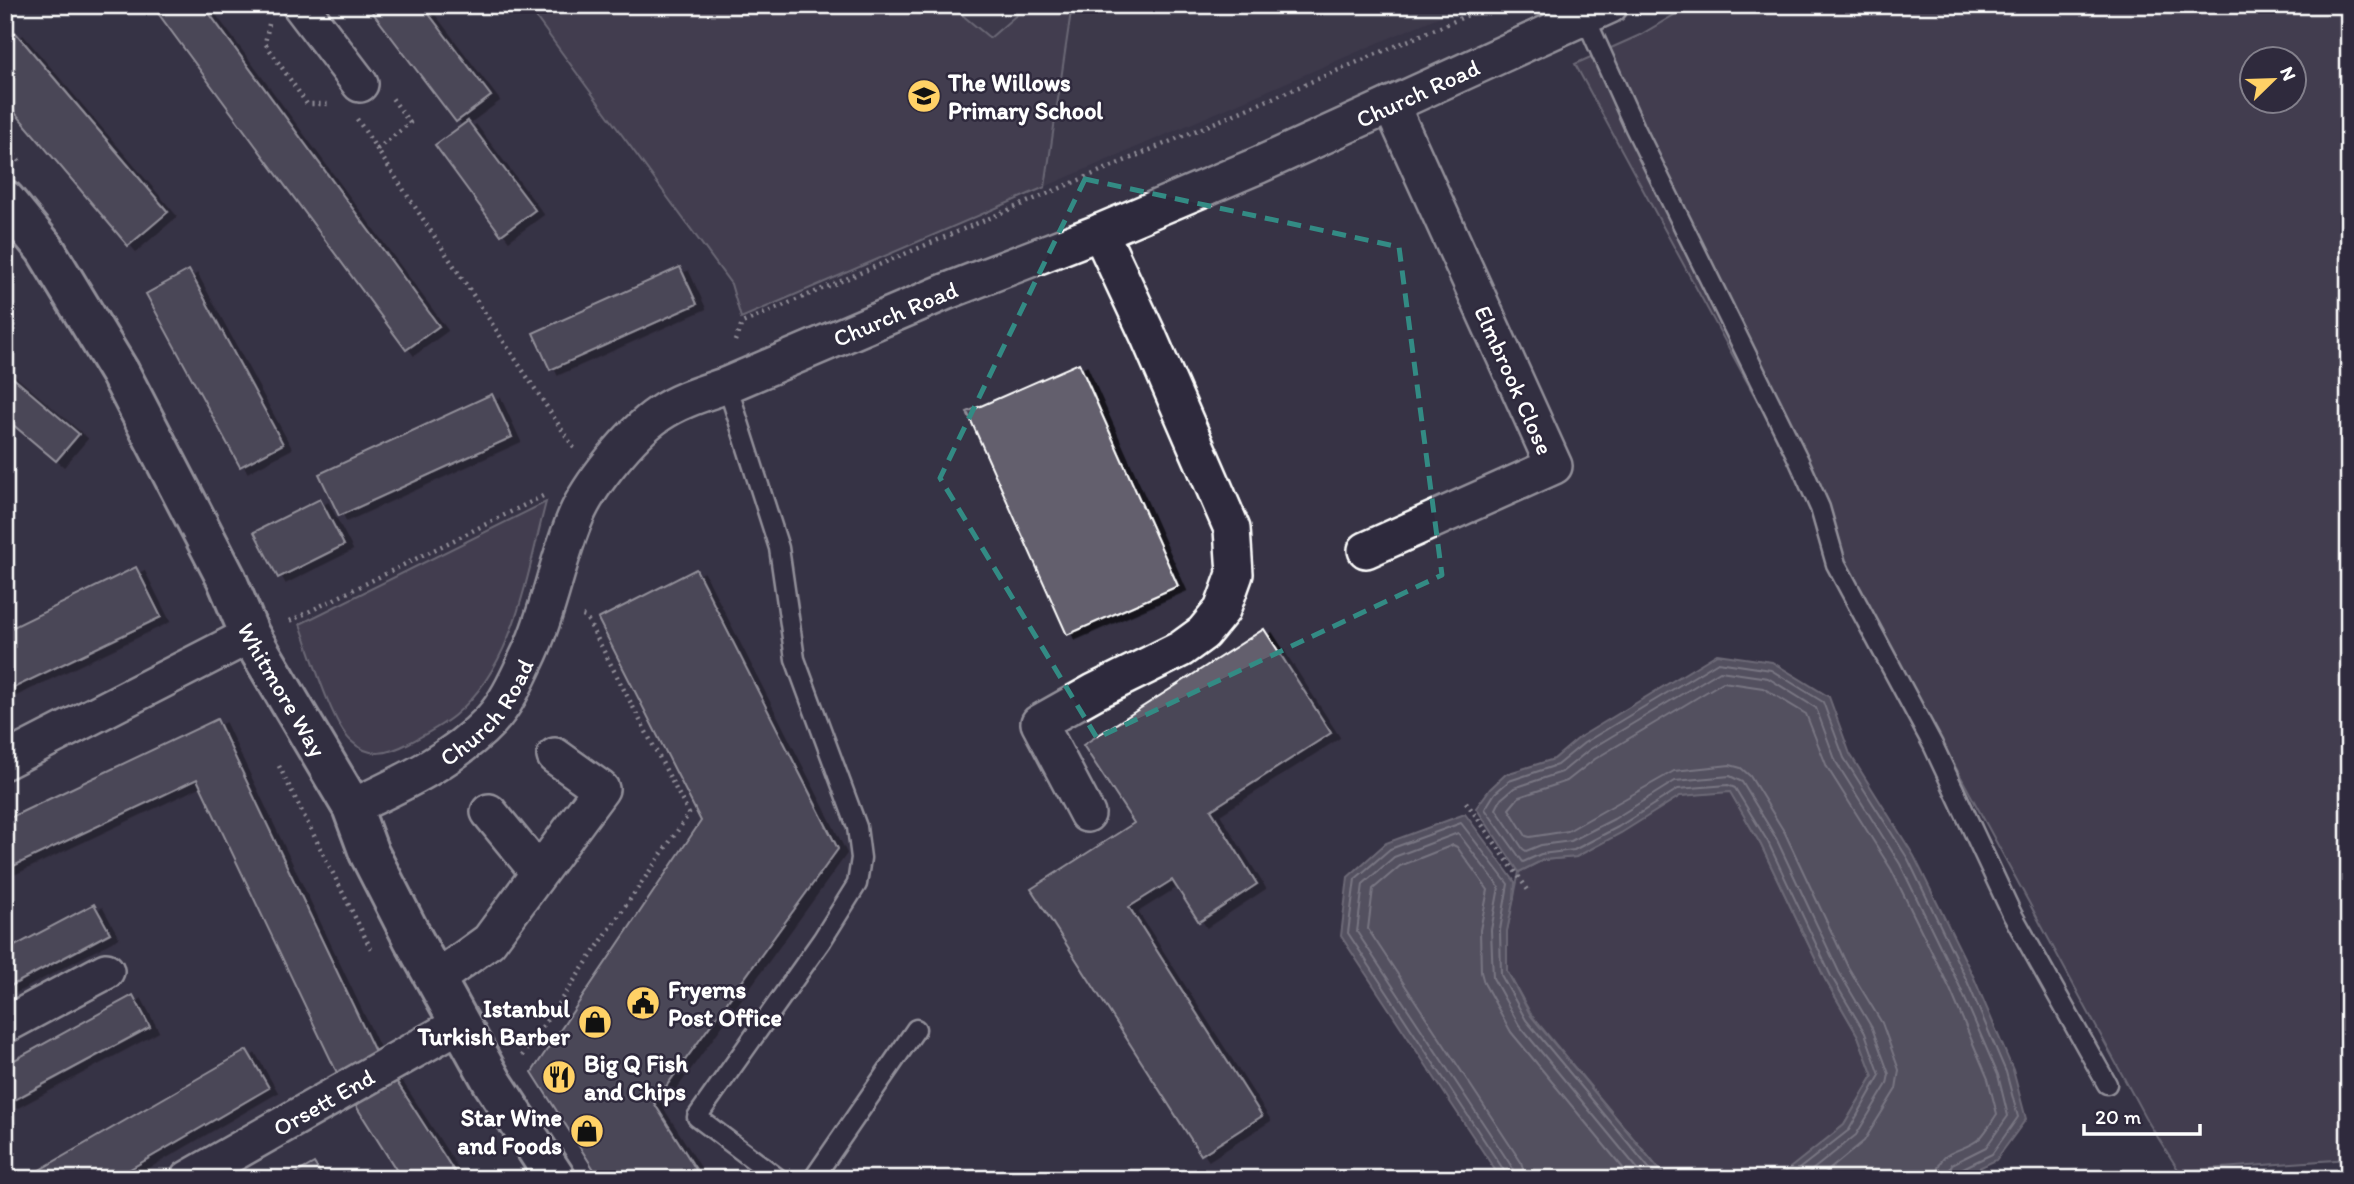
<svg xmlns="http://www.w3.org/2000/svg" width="2354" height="1184" font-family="Itim,sans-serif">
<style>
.built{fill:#444051}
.green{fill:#514c5c;stroke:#a8a6ae;stroke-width:2;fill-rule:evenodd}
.water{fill:#76737f;stroke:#adabb2;stroke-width:2}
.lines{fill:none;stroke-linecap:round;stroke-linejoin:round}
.shore{stroke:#c8c7cc;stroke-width:2}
.building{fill:#635f6d;stroke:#fff;stroke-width:2;filter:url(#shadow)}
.service-casing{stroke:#fff;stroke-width:23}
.minor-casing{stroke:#fff;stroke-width:40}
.tertiary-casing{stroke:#fff;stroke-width:44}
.path{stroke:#fff;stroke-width:4.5;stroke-dasharray:2 5;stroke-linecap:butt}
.service{stroke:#2f2a3d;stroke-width:18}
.minor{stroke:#2f2a3d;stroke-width:35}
.tertiary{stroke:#2f2a3d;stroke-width:38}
.marked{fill:none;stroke:#338b84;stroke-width:5;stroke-dasharray:14 9;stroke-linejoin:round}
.labels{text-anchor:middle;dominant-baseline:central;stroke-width:5;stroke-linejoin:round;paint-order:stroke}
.poi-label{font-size:24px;font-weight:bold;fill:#fff;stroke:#2f2a3d;text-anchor:start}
.street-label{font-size:24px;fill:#fff;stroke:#2f2a3d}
</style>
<defs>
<filter id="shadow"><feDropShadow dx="8" dy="4.5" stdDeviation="0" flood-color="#0009"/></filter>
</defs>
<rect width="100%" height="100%" fill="#373345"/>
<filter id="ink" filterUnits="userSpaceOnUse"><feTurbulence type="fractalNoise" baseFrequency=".0143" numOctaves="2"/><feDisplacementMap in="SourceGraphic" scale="14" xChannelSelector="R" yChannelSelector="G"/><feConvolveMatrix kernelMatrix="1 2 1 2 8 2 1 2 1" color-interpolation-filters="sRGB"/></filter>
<g filter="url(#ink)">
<polygon class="built" points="527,5 1466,5 741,318 731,284"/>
<g class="green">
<polygon points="527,5 950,5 990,38 1028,5 1072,5 1045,187 741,318 731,284"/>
<path d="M1691 5H2349V1159L2179 1171 2145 1117 1575 64 1640 35ZM2252 60H2294V102H2252Z"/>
<path d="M546 502C527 574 515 665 455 715 442 726 424 735 409 743 388 754 370 759 351 741 331 722 311 653 300 624Z"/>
<polygon points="1730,791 1761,845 1825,979 1858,1036 1873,1076 1844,1125 1791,1171 1774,1179 1667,1179 1532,1016 1507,971 1507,930 1519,872 1543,860 1576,857 1680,796"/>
</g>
<g class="water">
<polygon points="1717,654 1772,662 1829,697 1850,754 1914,856 1974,978 2013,1070 2026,1119 1996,1160 1956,1179 1770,1179 1785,1172 1844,1125 1873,1076 1858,1036 1825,979 1761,845 1730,792 1680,796 1621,833 1576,857 1543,860 1519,872 1476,808 1490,789 1506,774 1554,759 1580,737"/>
<polygon points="1465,814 1515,882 1514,898 1507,931 1507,971 1531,1016 1667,1179 1501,1179 1341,936 1348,877 1386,843"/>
</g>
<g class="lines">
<g class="shore">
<polyline points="1506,1179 1505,1172 1348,933 1355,879 1390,849 1461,823 1508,884 1500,930 1501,975 1526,1020 1658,1179"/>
<polyline points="1515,1179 1512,1167 1357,932 1363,884 1394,857 1458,833 1499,887 1491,930 1493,978 1519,1025 1646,1179"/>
<polyline points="1526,1179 1521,1162 1368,929 1373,889 1400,866 1453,845 1457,847 1488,890 1480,930 1481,972 1484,983 1511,1032 1632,1179"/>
<polyline points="1786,1179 1849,1130 1880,1075 1865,1033 1831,976 1768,842 1735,788 1728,785 1678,789 1618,827 1574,850 1541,854 1523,862 1485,809 1495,793 1509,781 1557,765 1584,743 1718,662 1771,670 1823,702 1844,758 1908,859 1967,981 2006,1072 2018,1117 1992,1154 1959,1170 1956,1179"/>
<polyline points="1801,1179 1856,1135 1887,1084 1889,1074 1872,1028 1839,972 1776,838 1742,782 1730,776 1675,781 1614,819 1571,841 1541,845 1526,851 1523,849 1496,809 1501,799 1514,788 1562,772 1589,750 1720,671 1768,678 1816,708 1836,762 1900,864 1959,985 1998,1075 2008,1116 1986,1147 1952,1164 1947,1179"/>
<path d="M1818 1179 1864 1141 1896 1089 1899 1070 1882 1023 1848 967 1785 833 1750 776 1741 768 1730 765 1674 771 1568 831 1530 837 1526 836 1509 809 1519 797 1567 781 1595 759 1723 682 1763 688 1806 714 1827 767 1891 869 1950 989 1988 1079 1997 1114C1992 1121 1987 1131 1980 1138 1963 1154 1938 1146 1936 1179"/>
</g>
</g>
<g class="building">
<polygon points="152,5 203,5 439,326 406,350"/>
<polygon points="367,5 422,5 491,96 456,122"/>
<polygon points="15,32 168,212 128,246 5,101 5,41"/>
<polygon points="468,121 535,210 501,235 435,145"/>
<polygon points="680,267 697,304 550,370 533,333"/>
<polygon points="189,270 283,444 240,467 146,294"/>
<polygon points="1079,363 1178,586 1067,635 967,412"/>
<polygon points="5,371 79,434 56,461 5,418"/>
<polygon points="492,394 512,437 339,516 319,474"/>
<polygon points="320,499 344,545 278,578 254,532"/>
<polygon points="136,567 161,617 5,692 5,631"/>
<polygon points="696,569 838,849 654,1103 702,1179 600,1179 532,1072 701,821 598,619"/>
<polygon points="1264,629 1331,733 1211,810 1257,884 1199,922 1172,880 1129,907 1262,1116 1201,1155 1031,889 1134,823 1083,745"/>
<polygon points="217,719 377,1056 338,1075 197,779 5,870 5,820"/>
<polygon points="94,904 110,933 5,989 5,951"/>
<polygon points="133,995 150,1027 5,1105 5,1065"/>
<polygon points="247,1050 269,1088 113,1179 24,1179"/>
<polygon points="391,1073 459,1179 402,1179 351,1098"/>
<polygon points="314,1163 324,1179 286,1179"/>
</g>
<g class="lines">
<g class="service-casing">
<g id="service">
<polyline points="1585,17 1635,128 1799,461 1820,508 1836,564 1933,745 2012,914 2107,1084"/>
<polyline points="727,385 779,548 795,659 857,827 861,858 857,884 822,940 697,1117 779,1179"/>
<polyline points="813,1179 916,1029"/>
</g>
</g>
<g class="minor-casing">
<g id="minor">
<polyline points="300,5 360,84"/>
<polyline points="1366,550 1554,466 1391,105"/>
<polyline points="5,761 250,635"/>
<path id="s1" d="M352 807C401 784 453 760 491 720 508 702 519 675 530 652 550 608 557 560 576 516 589 485 631 433 659 414 679 400 704 393 727 385L945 292 1100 232 1259 165 1610 5"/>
<polyline points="489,812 538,872"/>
<polyline points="1087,814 1039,723 1094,692 1181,649 1203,633 1222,610 1235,574 1232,529 1148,335 1100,232"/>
<polyline points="435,980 489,941 601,789 555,756"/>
<polyline points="5,1025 106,971"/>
<path id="s2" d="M188 1179 460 1024"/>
</g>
</g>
<g class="tertiary-casing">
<g id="tertiary">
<path id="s3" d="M5 200 45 249 120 373 226 578 250 635 352 807 369 853 413 939 493 1083 556 1179"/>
</g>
</g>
<g class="path">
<polyline points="1645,11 1657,5"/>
<polyline points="269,24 265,43 307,104 328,104"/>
<polyline points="357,119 574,448"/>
<polyline points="5,144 21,163"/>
<polyline points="377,149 410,123 392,98"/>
<polyline points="735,341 742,323 1492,5"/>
<polyline points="290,621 543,496"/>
<polyline points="279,766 371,949"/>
<polyline points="1466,802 1528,890"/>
<polyline points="522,1056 689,814 586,617 582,616"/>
</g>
<use href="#service" class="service"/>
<use href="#minor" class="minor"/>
<use href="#tertiary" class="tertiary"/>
</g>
</g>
<path d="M0 0H2354V1184H0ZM1085 179 1399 247 1442 575 1097 738 940 478Z" fill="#373345" fill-opacity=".55" fill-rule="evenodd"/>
<path class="marked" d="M1085 179 1399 247 1442 575 1097 738 940 478Z"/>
<defs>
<g id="school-disc" transform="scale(1.75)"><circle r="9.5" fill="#ffd166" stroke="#2f2a3d"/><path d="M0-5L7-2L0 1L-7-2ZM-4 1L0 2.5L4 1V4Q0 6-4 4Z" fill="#111"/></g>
<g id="civic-disc" transform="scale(1.75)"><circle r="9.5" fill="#ffd166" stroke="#2f2a3d"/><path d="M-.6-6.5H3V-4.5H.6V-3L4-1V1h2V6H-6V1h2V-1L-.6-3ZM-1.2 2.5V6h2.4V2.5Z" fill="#111"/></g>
<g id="shop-disc" transform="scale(1.75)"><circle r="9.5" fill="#ffd166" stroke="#2f2a3d"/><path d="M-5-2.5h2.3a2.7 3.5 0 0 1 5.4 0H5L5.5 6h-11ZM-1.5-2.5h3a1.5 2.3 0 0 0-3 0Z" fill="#111"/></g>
<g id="restaurant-disc" transform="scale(1.75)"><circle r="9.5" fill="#ffd166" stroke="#2f2a3d"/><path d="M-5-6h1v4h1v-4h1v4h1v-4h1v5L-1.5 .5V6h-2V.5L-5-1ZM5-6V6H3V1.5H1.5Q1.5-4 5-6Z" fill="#111"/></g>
</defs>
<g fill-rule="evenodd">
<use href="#school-disc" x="924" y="96"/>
<use href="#civic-disc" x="643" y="1003"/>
<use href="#shop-disc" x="595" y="1022"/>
<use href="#restaurant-disc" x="559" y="1077"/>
<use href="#shop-disc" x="587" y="1131"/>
</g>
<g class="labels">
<g class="poi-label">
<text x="948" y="82">The Willows<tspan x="948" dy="28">Primary School</tspan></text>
<text x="668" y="989">Fryerns<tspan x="668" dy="28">Post Office</tspan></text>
<text x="570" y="1008" text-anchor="end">Istanbul<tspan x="570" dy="28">Turkish Barber</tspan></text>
<text x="584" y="1063">Big Q Fish<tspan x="584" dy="28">and Chips</tspan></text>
<text x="562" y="1117" text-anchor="end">Star Wine<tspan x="562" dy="28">and Foods</tspan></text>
</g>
<g class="street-label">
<text stroke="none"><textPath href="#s1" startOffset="1344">Church Road</textPath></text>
<text stroke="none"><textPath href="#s1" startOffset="777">Church Road</textPath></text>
<text transform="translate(1514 380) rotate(66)">Elmbrook Close</text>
<text stroke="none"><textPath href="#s3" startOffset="564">Whitmore Way</textPath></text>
<text stroke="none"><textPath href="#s1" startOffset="168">Church Road</textPath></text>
<text stroke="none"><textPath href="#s2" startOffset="156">Orsett End</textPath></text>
</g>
</g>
<rect width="2354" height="1184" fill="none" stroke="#2f2a3d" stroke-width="28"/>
<rect x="14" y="14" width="2326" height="1156" fill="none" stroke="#fff" stroke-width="2.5" filter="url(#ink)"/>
<g transform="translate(2273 80) rotate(67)"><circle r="33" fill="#2f2a3d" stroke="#827f8b" stroke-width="2"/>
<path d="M0-5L12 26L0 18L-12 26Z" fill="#ffd166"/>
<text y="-10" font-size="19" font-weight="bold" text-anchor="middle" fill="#ffffff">N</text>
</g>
<path d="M2084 1124v10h116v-10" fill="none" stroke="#ffffff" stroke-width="3.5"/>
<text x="2095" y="1124" font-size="21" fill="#ffffff" stroke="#2f2a3d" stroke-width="5" paint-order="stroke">20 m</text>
</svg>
